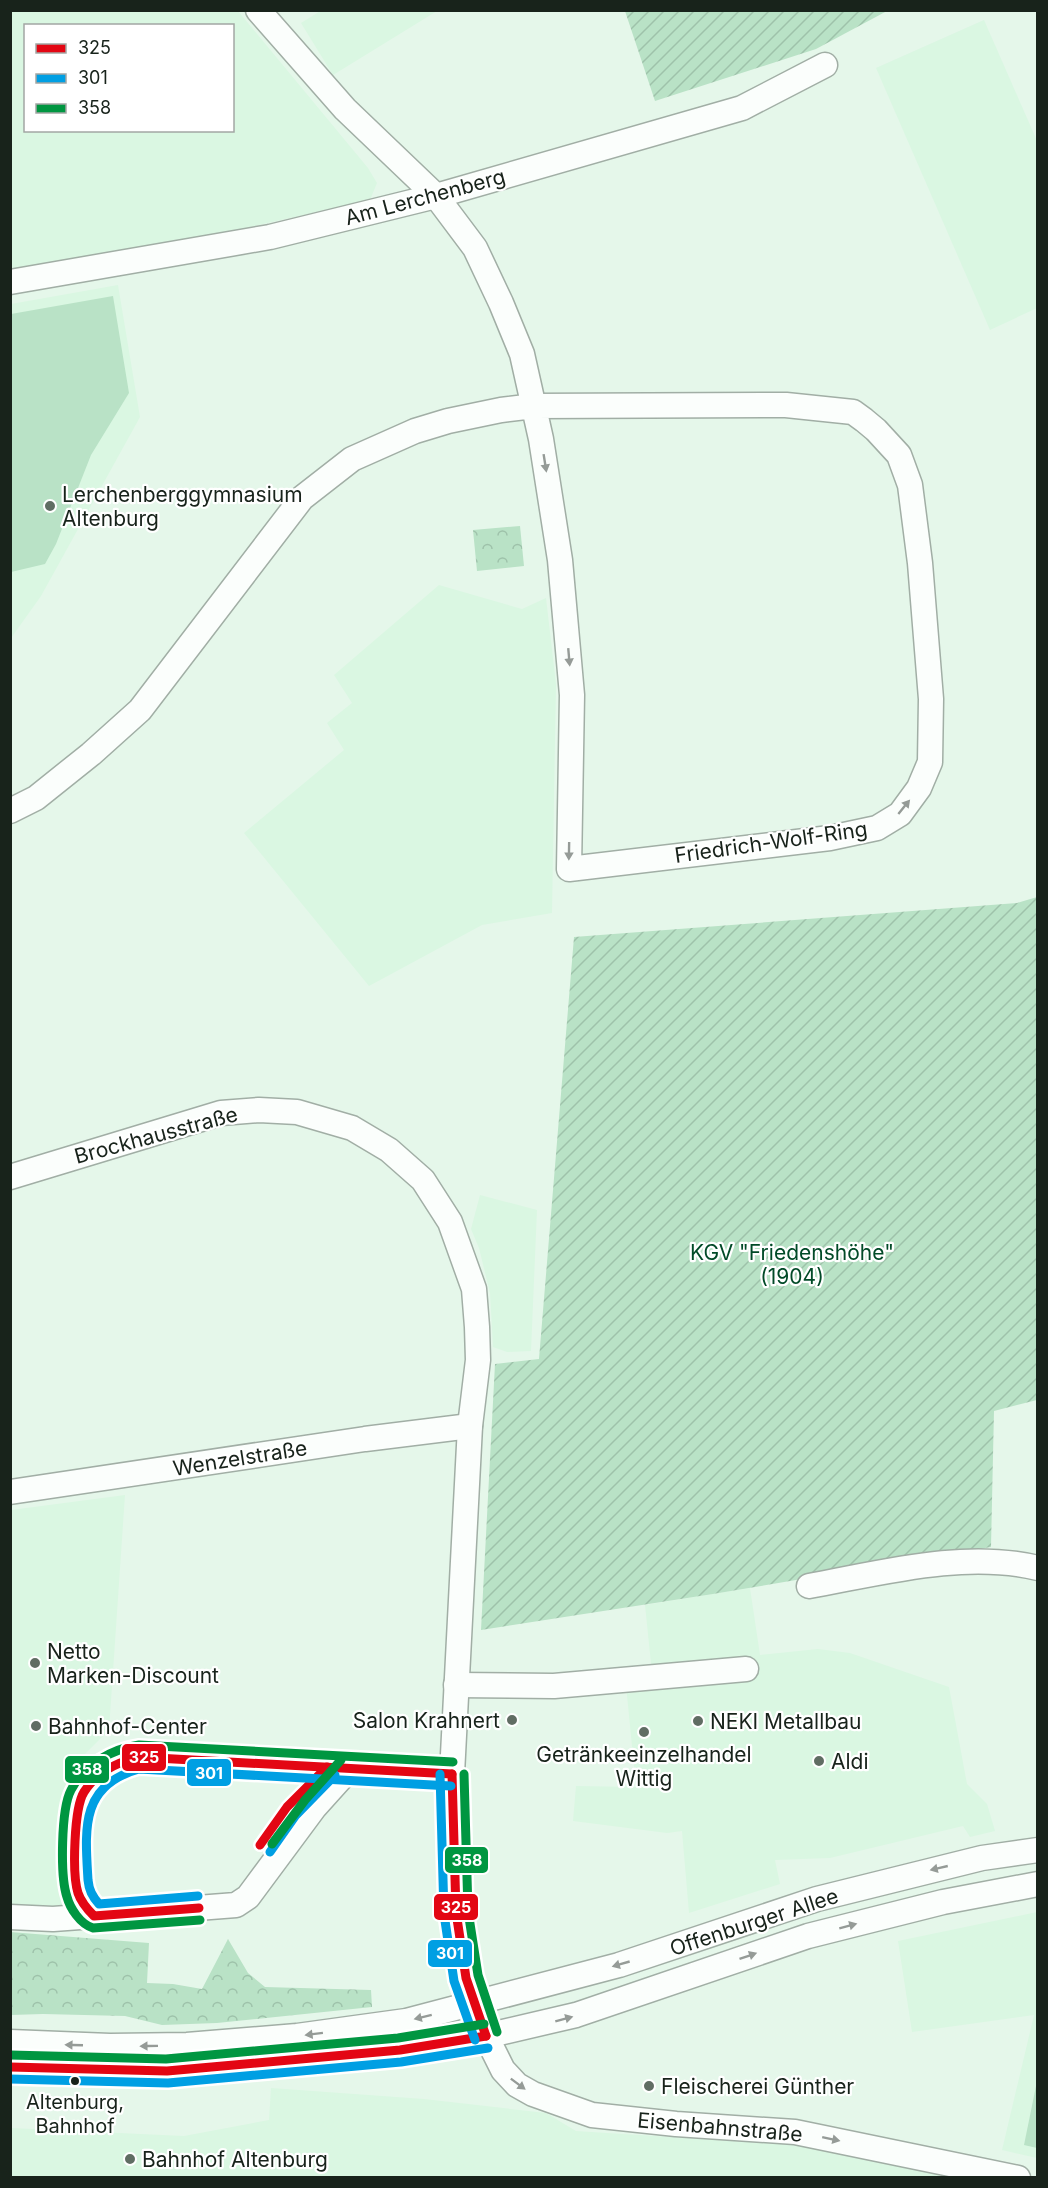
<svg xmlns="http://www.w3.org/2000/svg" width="1048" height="2188" font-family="Inter,sans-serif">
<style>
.built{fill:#daf7e2;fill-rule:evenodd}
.park{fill:url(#park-crowns)}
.garden{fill:url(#garden-furrows)}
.pitch{fill:#b9e2c6}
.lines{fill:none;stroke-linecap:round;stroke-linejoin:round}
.minor-casing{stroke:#a1aea5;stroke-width:27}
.minor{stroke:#fbfefc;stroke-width:24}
.bus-1-casing{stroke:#fff;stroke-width:14}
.bus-2-casing{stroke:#fff;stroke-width:14}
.bus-3-casing{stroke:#fff;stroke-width:14}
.bus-1{stroke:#e30613;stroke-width:9}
.bus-2{stroke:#009fe3;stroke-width:9}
.bus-3{stroke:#009641;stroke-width:9}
.oneway{fill:#959b97}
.poi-dot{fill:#606d63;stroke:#fff;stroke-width:2}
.bus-dot{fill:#18231b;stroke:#fff;stroke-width:2}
.labels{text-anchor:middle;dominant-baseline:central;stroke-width:4.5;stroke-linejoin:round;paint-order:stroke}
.bus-label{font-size:20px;fill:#18231b;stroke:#fff}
.street-label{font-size:21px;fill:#18231b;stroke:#fff}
.poi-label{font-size:21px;fill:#18231b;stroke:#fff;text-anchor:start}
.park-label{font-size:21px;fill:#014a27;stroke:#fff}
.line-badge{stroke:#fff;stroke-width:2}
.badge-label{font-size:16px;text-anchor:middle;font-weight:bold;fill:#fff}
</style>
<defs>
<pattern id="park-crowns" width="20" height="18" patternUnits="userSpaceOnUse" patternTransform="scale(1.5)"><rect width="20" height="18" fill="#b9e2c6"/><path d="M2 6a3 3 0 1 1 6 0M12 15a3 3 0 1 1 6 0" fill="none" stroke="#9ec2aa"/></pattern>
<pattern id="garden-furrows" width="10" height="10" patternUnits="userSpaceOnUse" patternTransform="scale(1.5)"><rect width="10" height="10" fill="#b9e2c6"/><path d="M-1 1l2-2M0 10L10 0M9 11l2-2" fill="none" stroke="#9ec2aa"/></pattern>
</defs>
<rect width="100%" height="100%" fill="#e5f7ea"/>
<g class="built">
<polygon points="322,10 437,10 437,11 333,75 301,23"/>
<path d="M11 11H238L368 168 377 183 370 200 201 238 11 272ZM26 26H232V130H26Z"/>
<polygon points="984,20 1038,143 1037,308 990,330 876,68"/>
<polygon points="118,285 140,417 41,596 11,638 11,304"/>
<polygon points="439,585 522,609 546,598 556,684 552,913 482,925 369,986 244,833 344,750 327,723 352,703 334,675"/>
<polygon points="480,1195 537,1210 531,1351 507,1352 493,1347 490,1293 479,1248 471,1229"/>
<polygon points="125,1495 109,1730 77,1762 73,1911 11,1908 11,1510"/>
<polygon points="750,1588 760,1655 818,1649 850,1653 949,1687 967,1784 987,1804 995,1831 970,1837 963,1826 830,1858 775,1860 780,1884 689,1913 682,1831 667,1833 573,1821 576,1786 636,1787 626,1685 653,1683 645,1605"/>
<polygon points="1037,1912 1037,2158 1002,2150 1034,2015 912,2032 898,1941"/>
<polygon points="271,2088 424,2099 546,2113 576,2131 811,2146 956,2177 11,2178 11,2128 184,2136 269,2120"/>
</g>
<g class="park">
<polygon points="520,526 524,566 477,571 473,530"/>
<polygon points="10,1932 149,1943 147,1983 173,1984 202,1989 228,1939 248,1973 265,1987 371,1990 372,2007 217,2023 162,2025 125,2016 43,2014 11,2015"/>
</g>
<g class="garden">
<polygon points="625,11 625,10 887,11 816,49 655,101"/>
<polygon points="1037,897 1037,1400 994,1411 991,1547 713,1594 481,1630 495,1364 539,1359 574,937 1017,903"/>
</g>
<g class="pitch">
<polygon points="113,296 129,393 91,455 56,544 45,564 11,572 11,314"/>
<polygon points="1037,2081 1037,2148 1024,2145"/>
</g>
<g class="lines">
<g class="minor-casing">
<g id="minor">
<polyline points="10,282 270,237 436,196 742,108 825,65"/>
<polyline points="10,811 36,798 91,754 140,710 302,498 352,459 415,431 448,421 501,410 534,406 786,405 853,412 864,420 876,430 899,455 910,485 920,563 931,699 930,762 919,788 900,814 877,828 830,838 569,869 572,695 560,560 541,439 522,354 501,303 475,248 436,196 345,109 258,10"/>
<polyline points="10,1177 221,1113 259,1110 297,1112 352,1128 389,1150 423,1180 450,1222 474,1289 477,1327 478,1360 470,1426 452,1774 456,1912 464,1968 474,2005 486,2036 503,2070 517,2085 533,2094 592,2115 676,2124 795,2132 1018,2178"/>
<polyline points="10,1492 365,1439 470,1426"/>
<path d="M809 1586C881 1573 965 1550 1038 1568"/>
<polyline points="456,1685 554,1686 746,1669"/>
<path d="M350 1768 314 1808 248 1897 236 1905 94 1916C86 1908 79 1900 77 1889 74 1873 75 1814 80 1800 82 1794 87 1788 90 1784 104 1767 118 1762 138 1757 243 1762 347 1768 452 1774"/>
<polyline points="10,1917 53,1919 94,1916"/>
<polyline points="10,2042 110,2046 187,2045 297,2036 406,2021 619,1965 817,1899 982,1858 1038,1850"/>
<polyline points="10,2067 123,2071 167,2071 400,2050 486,2036 576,2015 808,1936 943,1902 1038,1884"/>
</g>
</g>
<use href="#minor" class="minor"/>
<g class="bus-1-casing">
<g id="bus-1">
<polyline points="452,1774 456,1912 466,1978 486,2036"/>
<polyline points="260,1845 287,1807 327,1767"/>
<path d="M199 1908 94 1916C87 1909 81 1902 78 1893 72 1874 74 1808 84 1792 97 1772 116 1763 138 1757L452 1774"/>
<polyline points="10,2067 167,2071 400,2050 486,2036"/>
</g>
</g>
<g class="bus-2-casing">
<g id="bus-2">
<polyline points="440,1774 444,1914 454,1981 475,2040"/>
<polyline points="270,1852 296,1815 335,1775"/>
<path d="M198 1896 99 1904C92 1896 89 1890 88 1880 85 1829 80 1785 139 1769L451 1786"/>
<polyline points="10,2079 168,2083 401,2062 488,2048"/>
</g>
</g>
<g class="bus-3-casing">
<g id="bus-3">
<polyline points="464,1774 468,1911 478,1975 497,2032"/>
<polyline points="272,1844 305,1800 341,1760"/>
<path d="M200 1920 93 1928C80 1924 70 1908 67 1897 60 1876 61 1809 71 1790 84 1765 111 1749 139 1745L453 1762"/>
<polyline points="10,2055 166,2059 398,2038 484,2024"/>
</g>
</g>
<use href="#bus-1" class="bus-1"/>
<use href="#bus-2" class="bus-2"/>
<use href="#bus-3" class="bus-3"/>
</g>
<defs><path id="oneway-solid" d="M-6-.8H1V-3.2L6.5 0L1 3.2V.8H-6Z" transform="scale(1.5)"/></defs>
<g class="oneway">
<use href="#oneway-solid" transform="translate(545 463) rotate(81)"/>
<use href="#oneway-solid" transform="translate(569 657) rotate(85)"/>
<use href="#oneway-solid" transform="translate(904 807) rotate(-51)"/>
<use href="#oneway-solid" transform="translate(569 851) rotate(91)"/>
<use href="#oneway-solid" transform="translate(939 1868) rotate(167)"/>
<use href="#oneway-solid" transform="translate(848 1926) rotate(-15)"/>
<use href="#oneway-solid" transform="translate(748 1956) rotate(-19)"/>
<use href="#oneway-solid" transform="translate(621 1964) rotate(164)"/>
<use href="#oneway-solid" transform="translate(423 2017) rotate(166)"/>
<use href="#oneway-solid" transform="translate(564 2019) rotate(-15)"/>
<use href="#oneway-solid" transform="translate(314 2034) rotate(173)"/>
<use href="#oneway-solid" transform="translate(74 2045) rotate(-178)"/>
<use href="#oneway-solid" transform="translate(149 2046) rotate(179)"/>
<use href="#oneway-solid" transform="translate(518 2084) rotate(37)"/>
<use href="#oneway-solid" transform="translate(831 2139) rotate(12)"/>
</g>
<g class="poi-dot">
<circle cx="50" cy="506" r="6"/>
<circle cx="35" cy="1663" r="6"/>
<circle cx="512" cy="1720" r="6"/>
<circle cx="698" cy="1721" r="6"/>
<circle cx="36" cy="1726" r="6"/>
<circle cx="644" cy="1732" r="6"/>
<circle cx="819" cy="1761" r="6"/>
<circle cx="649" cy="2086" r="6"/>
<circle cx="130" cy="2159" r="6"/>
</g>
<circle class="bus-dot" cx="75" cy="2081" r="5"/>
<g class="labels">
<g class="bus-label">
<text x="75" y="2102">Altenburg,<tspan x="75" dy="24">Bahnhof</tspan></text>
</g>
<g class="street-label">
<text transform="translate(425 197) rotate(-15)">Am Lerchenberg</text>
<text transform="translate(771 842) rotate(-8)">Friedrich-Wolf-Ring</text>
<text transform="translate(156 1135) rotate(-15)">Brockhausstraße</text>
<text transform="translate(240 1458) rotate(-9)">Wenzelstraße</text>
<text transform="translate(754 1922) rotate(-18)">Offenburger Allee</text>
<text transform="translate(720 2127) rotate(5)">Eisenbahnstraße</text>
</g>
<g class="poi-label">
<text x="62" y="494">Lerchenberggymnasium<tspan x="62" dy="24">Altenburg</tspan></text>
<text x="47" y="1651">Netto<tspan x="47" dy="24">Marken-Discount</tspan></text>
<text x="500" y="1720" text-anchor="end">Salon Krahnert</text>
<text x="710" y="1721">NEKI Metallbau</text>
<text x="48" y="1726">Bahnhof-Center</text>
<text x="644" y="1754" text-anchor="middle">Getränkeeinzelhandel<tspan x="644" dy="24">Wittig</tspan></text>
<text x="831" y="1761">Aldi</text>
<text x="661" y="2086">Fleischerei Günther</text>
<text x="142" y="2159">Bahnhof Altenburg</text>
</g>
<g class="park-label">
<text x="792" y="1252">KGV "Friedenshöhe"<tspan x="792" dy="24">(1904)</tspan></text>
</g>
</g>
<g class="line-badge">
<rect x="121" y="1743" width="46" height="29" rx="6" fill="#e30613"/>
<rect x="64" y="1755" width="46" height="29" rx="6" fill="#009641"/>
<rect x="186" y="1758" width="46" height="29" rx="6" fill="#009fe3"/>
<rect x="444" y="1846" width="45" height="28" rx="6" fill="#009641"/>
<rect x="433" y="1893" width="46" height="28" rx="6" fill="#e30613"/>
<rect x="427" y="1939" width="46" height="29" rx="6" fill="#009fe3"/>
</g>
<g class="badge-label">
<text x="144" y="1763">325</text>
<text x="87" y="1775">358</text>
<text x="209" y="1779">301</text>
<text x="467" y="1866">358</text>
<text x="456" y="1913">325</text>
<text x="450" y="1959">301</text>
</g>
<rect width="1048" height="2188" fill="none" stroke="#18231b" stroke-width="24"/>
<rect x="24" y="24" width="210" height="108" fill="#ffffff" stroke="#a3a7a4" stroke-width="1.5"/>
<rect x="36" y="44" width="30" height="9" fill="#e30613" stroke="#a3a7a4" stroke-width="1.5"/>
<text x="78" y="54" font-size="18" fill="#18231b">325</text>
<rect x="36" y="74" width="30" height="9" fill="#009fe3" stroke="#a3a7a4" stroke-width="1.5"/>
<text x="78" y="84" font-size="18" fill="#18231b">301</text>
<rect x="36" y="104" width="30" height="9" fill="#009641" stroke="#a3a7a4" stroke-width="1.5"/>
<text x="78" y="114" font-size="18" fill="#18231b">358</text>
</svg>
